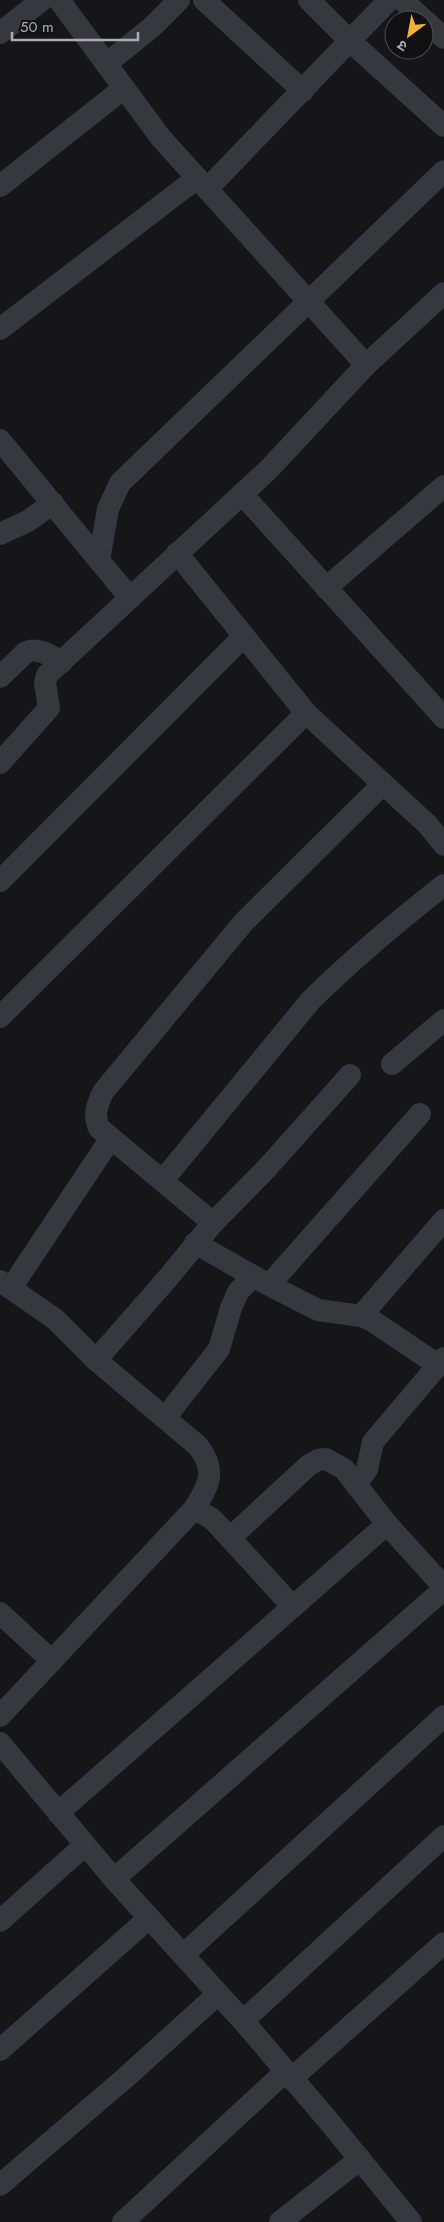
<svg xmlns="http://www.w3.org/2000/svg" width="444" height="2222" font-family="Jost,'Noto Sans Devanagari',sans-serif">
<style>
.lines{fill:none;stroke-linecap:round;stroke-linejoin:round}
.minor{stroke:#37383d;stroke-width:22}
</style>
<rect width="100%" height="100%" fill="#161618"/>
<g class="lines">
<g class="minor">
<polyline points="59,0 161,138 366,365"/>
<polyline points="204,0 303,91"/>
<polyline points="309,0 350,41 444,126"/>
<polyline points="402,0 444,38"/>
<polyline points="0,33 42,0"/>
<polyline points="106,64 152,27 179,0"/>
<polyline points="0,186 124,88"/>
<polyline points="207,189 389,0"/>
<polyline points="0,329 197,178"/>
<polyline points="0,440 130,598"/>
<polyline points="242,494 444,718"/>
<polyline points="0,534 28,521 53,503"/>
<polyline points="99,560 108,509 120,483 444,171"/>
<polyline points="326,588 444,486"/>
<path d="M0 677 26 652C40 647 50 656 62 662"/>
<polyline points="306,713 428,825 444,845"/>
<polyline points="0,763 49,708 45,683 47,675 269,469 366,365 444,293"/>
<polyline points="0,881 244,636"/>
<polyline points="0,1017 306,713 177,553"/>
<polyline points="392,1064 444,1020"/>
<path d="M163 1180 311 1000C353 959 398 921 444 885"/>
<path d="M213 1223 99 1128C93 1113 97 1106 103 1092L243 923 383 784"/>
<polyline points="195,1243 269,1285 318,1310 361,1316 371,1320 438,1365"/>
<path d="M0 1281 55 1319 96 1360 198 1446C217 1471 209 1485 194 1509L0 1716"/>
<polyline points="269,1285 420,1114"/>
<polyline points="11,1288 111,1138"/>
<polyline points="361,1316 444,1220"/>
<polyline points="96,1360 167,1279 213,1223 267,1168 350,1075"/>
<polyline points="165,1418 219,1349 231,1308 238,1292 253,1276"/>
<polyline points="356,1485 367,1469 373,1442 444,1358"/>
<polyline points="194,1509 211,1518 219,1526 293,1607"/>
<polyline points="230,1538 309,1465 318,1460 326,1459 344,1469 387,1524 444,1587"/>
<polyline points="0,1613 52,1661"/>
<polyline points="0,1743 114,1879 243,2021 327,2119 411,2222"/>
<polyline points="58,1813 387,1524"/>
<polyline points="114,1879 444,1589"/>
<polyline points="0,1921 85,1845"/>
<polyline points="183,1955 444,1716"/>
<polyline points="243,2021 444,1836"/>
<polyline points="0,2050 149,1918"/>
<polyline points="291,2079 444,1943"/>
<polyline points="0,2185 124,2079 218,1994"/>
<polyline points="123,2222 285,2072"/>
<polyline points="280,2222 360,2159"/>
</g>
</g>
<g transform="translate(409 35) rotate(212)"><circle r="24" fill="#111113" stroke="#4d4f55"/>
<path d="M0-4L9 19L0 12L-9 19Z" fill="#f2b134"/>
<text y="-8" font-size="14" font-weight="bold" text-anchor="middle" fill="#a8adb8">उ</text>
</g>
<path d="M12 32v8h126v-8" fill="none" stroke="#a8adb8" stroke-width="2.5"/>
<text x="20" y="32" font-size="15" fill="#a8adb8" stroke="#111113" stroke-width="4" paint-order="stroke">50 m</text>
</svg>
